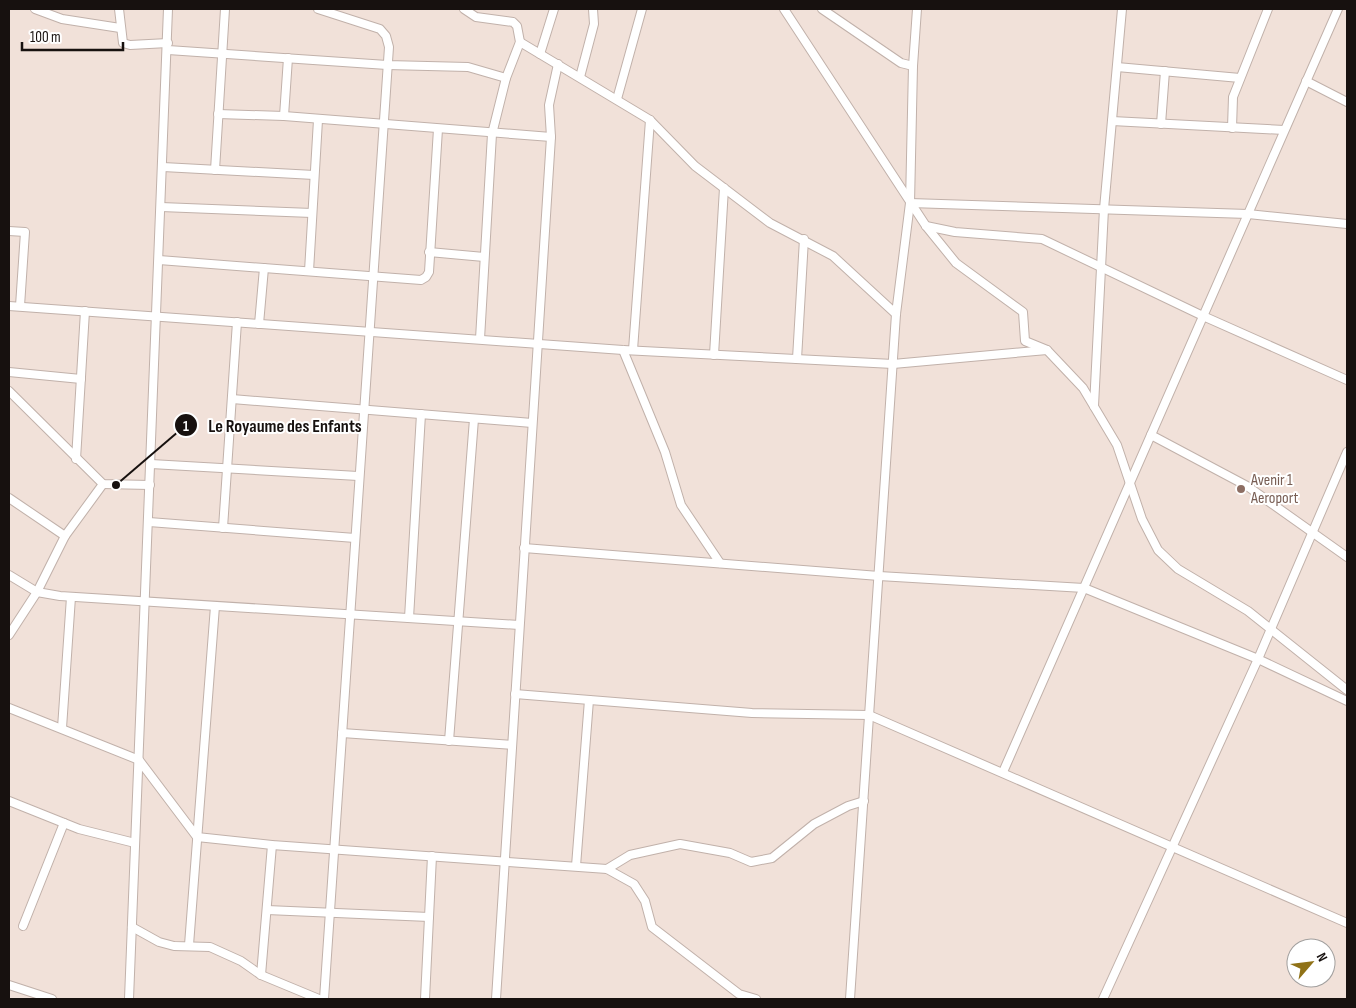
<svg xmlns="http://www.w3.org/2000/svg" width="1356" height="1008" font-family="'Sofia Sans Condensed',sans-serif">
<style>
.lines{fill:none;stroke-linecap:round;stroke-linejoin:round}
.minor-casing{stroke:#c1b1aa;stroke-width:10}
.minor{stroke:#fff;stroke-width:8}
.education-dot{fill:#8d6e63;stroke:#fff;stroke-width:2}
.labels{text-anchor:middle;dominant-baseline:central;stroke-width:4;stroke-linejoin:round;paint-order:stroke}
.education-label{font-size:16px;fill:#785e54;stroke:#fff;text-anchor:start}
.leader{fill:none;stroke:#17110f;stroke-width:2}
.callout-dot{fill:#17110f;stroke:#fff;stroke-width:2}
.mark-label{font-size:15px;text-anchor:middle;font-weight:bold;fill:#fff}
.callout-label{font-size:18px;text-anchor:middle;font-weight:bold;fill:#17110f;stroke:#fff;stroke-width:4;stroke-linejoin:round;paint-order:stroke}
</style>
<rect width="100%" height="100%" fill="#f1e1d9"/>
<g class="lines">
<g class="minor-casing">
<g id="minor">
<polyline points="35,9 62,19 120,28"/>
<polyline points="119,9 123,43 130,45 168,43"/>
<polyline points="318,9 380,29 386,36 389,47 324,999"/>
<polyline points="464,9 476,17 513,22 517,26 520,42 506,78 492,134 480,339"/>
<polyline points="784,9 926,226 956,263 1023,312 1025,341 1047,350 1083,388 1117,445 1142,519 1158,550 1178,569 1248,611 1347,690"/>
<polyline points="822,9 901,63 913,66"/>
<polyline points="520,42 650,120 695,166 770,223 833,256 896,314"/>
<polyline points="168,50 387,65 468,67 506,78"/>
<polyline points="540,54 554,9"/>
<polyline points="1117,67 1240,78"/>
<polyline points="580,77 594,24 593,9"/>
<polyline points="1306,81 1347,102"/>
<polyline points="617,99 642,9"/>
<polyline points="218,114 284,116 551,137"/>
<polyline points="284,116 288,58"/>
<polyline points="1112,121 1284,130"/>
<polyline points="1161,124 1165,71"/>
<polyline points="1232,128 1233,97 1268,9"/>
<polyline points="163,167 314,175"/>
<polyline points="215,170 225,9"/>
<polyline points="910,203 1248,214 1347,224"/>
<polyline points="161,207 312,213"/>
<polyline points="926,226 955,232 1042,239 1203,316 1347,380"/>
<polyline points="9,231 25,232 20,306"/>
<polyline points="429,252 484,257"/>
<polyline points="159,260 421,280 426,277 429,272 438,129"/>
<polyline points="309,271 318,120"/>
<polyline points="9,306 623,350 893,364 1047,350"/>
<polyline points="259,324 264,268"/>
<polyline points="623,350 665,452 681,505 720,563"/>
<polyline points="633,350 650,120"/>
<polyline points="714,355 724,188"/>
<polyline points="797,359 804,239"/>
<polyline points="9,372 81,379"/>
<polyline points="9,391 103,484 150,485"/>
<polyline points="232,399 532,423"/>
<polyline points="1094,406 1104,209 1122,9"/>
<polyline points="1151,435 1247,486 1347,557"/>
<polyline points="76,459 85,311"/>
<polyline points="151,464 358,476"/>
<polyline points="9,498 65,536"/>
<polyline points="149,522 355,538"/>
<polyline points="223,528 237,322"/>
<polyline points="524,548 879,576 1084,588 1258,659 1347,701"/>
<polyline points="9,575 37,592 60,596 519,625"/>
<polyline points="409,618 421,414"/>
<polyline points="9,635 37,592 65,536 103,484"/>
<polyline points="515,694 752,713 869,715 1347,923"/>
<polyline points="9,708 139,760 197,837 272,845 607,869 634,884 645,901 652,927 739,994 756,999"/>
<polyline points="62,728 71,597"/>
<polyline points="342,733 512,745"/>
<polyline points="449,741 474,419"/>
<polyline points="1003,772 1338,9"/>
<polyline points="9,801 79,829 135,843"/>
<polyline points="576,866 589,700"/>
<polyline points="607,869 630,855 680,844 730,853 751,862 772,858 814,824 848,806 864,801"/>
<polyline points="267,910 429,917"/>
<polyline points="23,926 64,823"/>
<polyline points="132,927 159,942 174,946 210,947 241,961 261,975 319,999"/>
<polyline points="189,945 215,606"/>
<polyline points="261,975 272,845"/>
<polyline points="9,985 52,999"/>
<polyline points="129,999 168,9"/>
<polyline points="425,999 432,856"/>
<polyline points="496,999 551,137 549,105 558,64"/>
<polyline points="850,999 896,314 910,203 913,66 917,9"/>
<polyline points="1103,999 1258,659 1347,452"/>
</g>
</g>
<use href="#minor" class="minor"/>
</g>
<circle class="education-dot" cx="1241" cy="489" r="5"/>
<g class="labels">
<g class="education-label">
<text x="1251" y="480">Avenir 1<tspan x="1251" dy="18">Aeroport</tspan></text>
</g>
</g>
<path class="leader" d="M116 485L186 425"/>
<g class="callout-dot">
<circle cx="116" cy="485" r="5"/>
<circle cx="186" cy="425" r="12"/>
</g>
<g class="mark-label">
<text x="186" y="431">1</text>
</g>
<g class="callout-label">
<text x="285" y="432">Le Royaume des Enfants</text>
</g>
<rect width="1356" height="1008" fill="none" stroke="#17110f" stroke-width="20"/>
<g transform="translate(1311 963) rotate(62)"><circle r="24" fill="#ffffff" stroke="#a2a09f"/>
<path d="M0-4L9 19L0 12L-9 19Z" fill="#907217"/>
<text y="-8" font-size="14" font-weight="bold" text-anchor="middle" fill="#17110f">N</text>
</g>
<path d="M22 42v8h101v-8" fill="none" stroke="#17110f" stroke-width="2.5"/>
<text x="30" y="42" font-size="15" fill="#17110f" stroke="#ffffff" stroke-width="4" paint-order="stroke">100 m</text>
</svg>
